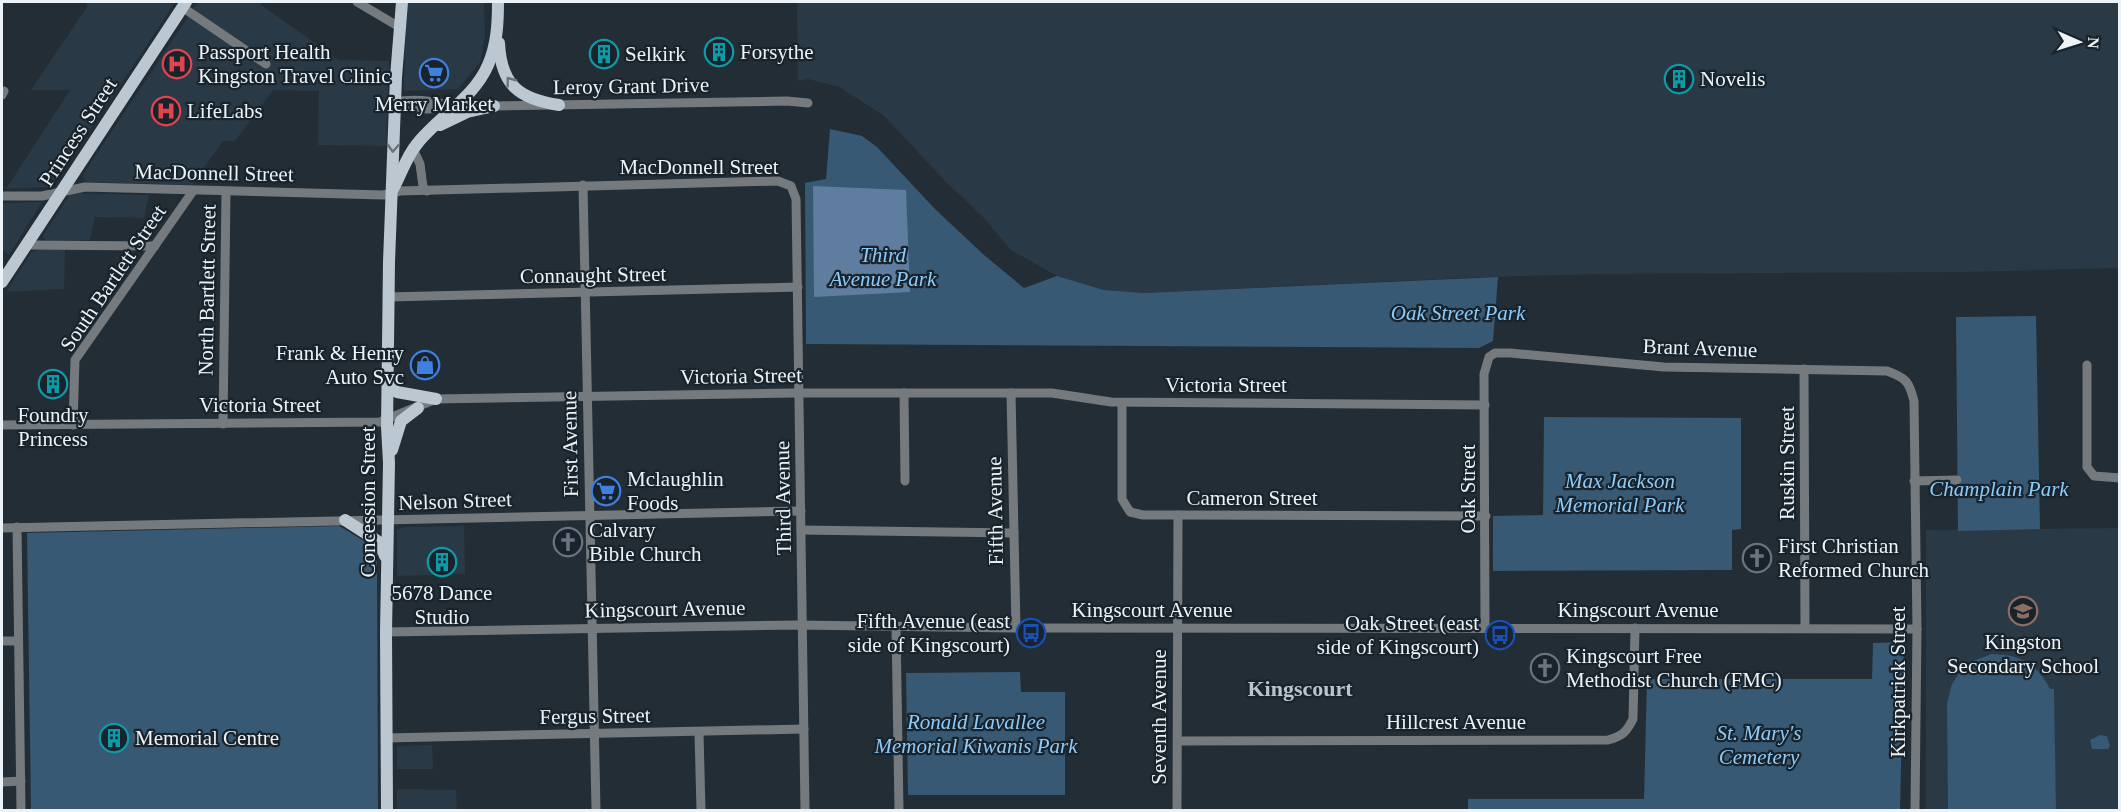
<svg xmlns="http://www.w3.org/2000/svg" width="2121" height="812" font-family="'Times New Roman',serif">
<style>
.built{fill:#293945}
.green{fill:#375973}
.water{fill:#5f7e9f}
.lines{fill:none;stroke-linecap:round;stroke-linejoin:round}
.minor{stroke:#747a7e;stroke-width:9}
.major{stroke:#bcc8d1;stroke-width:12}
.oneway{stroke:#6a767e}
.labels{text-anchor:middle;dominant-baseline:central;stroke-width:4.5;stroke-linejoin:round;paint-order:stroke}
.poi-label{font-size:21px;fill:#ecf3f8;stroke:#19232b;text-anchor:start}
.street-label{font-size:21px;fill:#ecf3f8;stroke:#19232b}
.park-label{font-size:21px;font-style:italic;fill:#8dcbfa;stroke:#19232b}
.neighbourhood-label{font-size:22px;font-weight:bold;fill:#b8c5d0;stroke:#19232b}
</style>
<rect width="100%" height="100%" fill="#232d35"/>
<g class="built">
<polygon points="86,2 175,2 114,95 50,187 6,189 70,90 31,90 87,7"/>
<polygon points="198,2 262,2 261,5 339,60 389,61 386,146 318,145 319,91 273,90 235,141 223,141 192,185 86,182 82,176"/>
<polygon points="406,2 484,2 485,36 481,61 458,89 404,91"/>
<polygon points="797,2 2119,2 2119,268 1964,272 1600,274 1486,277 1144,293 1104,290 1057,276 1011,250 983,217 946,182 883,115 839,87 808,79 798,81"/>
<polygon points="71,193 149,195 144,218 95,217 90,240 47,241 42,237"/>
<polygon points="42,202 9,255 2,250 2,203"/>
<polygon points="40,249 65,249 64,289 6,292 31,253"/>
<polygon points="464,526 465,574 397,576 397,530 403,527"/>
<polygon points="2119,528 2119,810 1926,810 1926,530"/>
<polygon points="432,745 433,769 397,769 397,746"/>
<polygon points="397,789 456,790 457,810 397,810"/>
</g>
<g class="green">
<polygon points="830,129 862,136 877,147 935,209 984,255 1024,288 1057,276 1104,290 1144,293 1498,277 1493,341 1479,348 806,344 805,183 826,179"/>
<polygon points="2036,316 2040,529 1958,531 1956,317"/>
<polygon points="1544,417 1741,418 1741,529 1732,530 1732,570 1493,571 1493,516 1543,515"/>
<polygon points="339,526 376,548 377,553 378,810 31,810 27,533"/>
<polygon points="1904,642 1900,810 1468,810 1468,799 1644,799 1647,679 1872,679 1873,643"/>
<path d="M1992 654C2022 655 2036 663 2050 689H2054L2056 810H1948L1947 703 1952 684 1961 670 1975 660Z"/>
<polygon points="1020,672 1021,692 1065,692 1065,795 908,795 906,673"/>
<polygon points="2100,735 2107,736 2110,746 2108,749 2092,749 2090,740"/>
</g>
<polygon class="water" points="813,186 906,190 910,292 814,297"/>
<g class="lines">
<g class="minor">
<polyline points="357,2 401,28"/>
<polyline points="182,7 266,64"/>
<polyline points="2,95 4,91"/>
<path d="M395 102C413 112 436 109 455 106"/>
<path d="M395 102C414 98 434 101 452 106"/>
<polyline points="490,106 787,101 808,103"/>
<polyline points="413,149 420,164 423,187 427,191"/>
<polyline points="583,185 596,810"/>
<polyline points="2,196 42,196 85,187 383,195 400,191 778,181 791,186 796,199 805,810"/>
<polyline points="26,245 155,246"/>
<polyline points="388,297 798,287"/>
<polyline points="2087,365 2087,467 2094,476 2120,478"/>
<polyline points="1804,369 1805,628"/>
<polyline points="904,393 905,481"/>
<polyline points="1011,393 1016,628"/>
<polyline points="1122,403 1122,499 1130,512 1143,515 1178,515 1486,516"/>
<polyline points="223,424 226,192"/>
<polyline points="2,425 380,422 436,399 792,393 1052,393 1111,402 1485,405"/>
<polyline points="73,425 75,360 193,191"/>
<polyline points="1914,481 1957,480"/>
<polyline points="17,527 21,810"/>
<polyline points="2,528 801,511"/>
<polyline points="801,530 1014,533"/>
<polyline points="896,627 899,810"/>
<path d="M1485 628 1484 374 1489 357 1495 353H1510L1664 367 1887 371C1906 378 1909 381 1914 401L1917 629 1915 810"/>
<polyline points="386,632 796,625 1016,628 1917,629"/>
<polyline points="2,641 18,641"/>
<polyline points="699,733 701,810"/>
<polyline points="386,738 804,729"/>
<path d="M1178 741 1608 740C1622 736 1626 733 1633 719L1635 628"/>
<polyline points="2,782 21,781"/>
<polyline points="1177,810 1178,515"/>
</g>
<g class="major">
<path d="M499 43C501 85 519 99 559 105"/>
<polyline points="440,125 467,112 494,106"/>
<path d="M393 189C401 175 406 157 417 144 438 117 474 98 488 65 497 45 498 23 498 2"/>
<polyline points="2,282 186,2"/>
<polyline points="388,379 393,389 397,392 436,399"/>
<polyline points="392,450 401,421 418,408"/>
<polyline points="345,520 379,542 385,556"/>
<polyline points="387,810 386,632 389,463 387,427 389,262 396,77 402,2"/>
</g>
</g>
<defs><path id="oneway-chevron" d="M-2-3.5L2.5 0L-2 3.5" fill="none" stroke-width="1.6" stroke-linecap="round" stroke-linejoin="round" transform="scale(1.5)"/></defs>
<g class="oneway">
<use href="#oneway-chevron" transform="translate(510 81) rotate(-127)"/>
<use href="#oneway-chevron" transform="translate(393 148) rotate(93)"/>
</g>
<defs>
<g id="building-ring" transform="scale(1.5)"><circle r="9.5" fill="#19232b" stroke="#0f9aa8" stroke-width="1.5"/><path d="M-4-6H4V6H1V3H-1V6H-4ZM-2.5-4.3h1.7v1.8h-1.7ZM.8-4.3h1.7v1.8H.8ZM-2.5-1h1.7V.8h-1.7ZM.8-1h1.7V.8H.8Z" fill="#0f9aa8"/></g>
<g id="hospital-ring" transform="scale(1.5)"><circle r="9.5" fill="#19232b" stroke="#e0444e" stroke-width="1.5"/><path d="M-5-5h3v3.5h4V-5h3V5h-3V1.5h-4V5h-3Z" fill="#e0444e"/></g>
<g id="supermarket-ring" transform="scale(1.5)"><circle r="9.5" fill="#19232b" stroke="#3f7fe0" stroke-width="1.5"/><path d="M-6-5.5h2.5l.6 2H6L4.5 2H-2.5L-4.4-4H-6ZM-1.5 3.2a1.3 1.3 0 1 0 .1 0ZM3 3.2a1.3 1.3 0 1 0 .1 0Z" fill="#3f7fe0"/></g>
<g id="shop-ring" transform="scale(1.5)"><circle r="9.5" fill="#19232b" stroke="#3f7fe0" stroke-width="1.5"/><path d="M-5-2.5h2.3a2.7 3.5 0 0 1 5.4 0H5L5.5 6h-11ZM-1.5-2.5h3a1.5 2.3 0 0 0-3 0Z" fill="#3f7fe0"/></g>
<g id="church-ring" transform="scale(1.5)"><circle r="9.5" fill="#19232b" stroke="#6b7280" stroke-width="1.5"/><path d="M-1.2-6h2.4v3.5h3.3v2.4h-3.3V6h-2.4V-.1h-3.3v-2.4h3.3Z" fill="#6b7280"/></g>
<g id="school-ring" transform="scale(1.5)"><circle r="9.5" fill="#19232b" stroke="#8d6e63" stroke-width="1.5"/><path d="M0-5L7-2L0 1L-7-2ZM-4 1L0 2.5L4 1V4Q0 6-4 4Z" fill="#8d6e63"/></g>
<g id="bus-ring" transform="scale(1.5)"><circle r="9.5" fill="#19232b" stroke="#1a4fb4" stroke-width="1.5"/><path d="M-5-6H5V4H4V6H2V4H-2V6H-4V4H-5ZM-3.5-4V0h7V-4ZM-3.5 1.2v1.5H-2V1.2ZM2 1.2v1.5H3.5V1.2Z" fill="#1a4fb4"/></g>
</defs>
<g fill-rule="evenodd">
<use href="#building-ring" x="719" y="52"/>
<use href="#building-ring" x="604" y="54"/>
<use href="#hospital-ring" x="177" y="64"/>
<use href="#supermarket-ring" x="434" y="73"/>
<use href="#building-ring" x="1679" y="79"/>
<use href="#hospital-ring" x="166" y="111"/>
<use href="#shop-ring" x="425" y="365"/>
<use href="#building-ring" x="53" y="384"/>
<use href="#supermarket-ring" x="606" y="491"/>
<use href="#church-ring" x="568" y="542"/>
<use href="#church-ring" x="1757" y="558"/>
<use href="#building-ring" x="442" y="562"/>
<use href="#school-ring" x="2023" y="611"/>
<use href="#bus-ring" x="1031" y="633"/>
<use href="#bus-ring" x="1500" y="635"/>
<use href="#church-ring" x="1545" y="668"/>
<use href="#building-ring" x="114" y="738"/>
</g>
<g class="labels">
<g class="poi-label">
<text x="198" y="52">Passport Health<tspan x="198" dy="24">Kingston Travel Clinic</tspan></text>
<text x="740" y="52">Forsythe</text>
<text x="625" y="54">Selkirk</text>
<text x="1700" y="79">Novelis</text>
<text x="434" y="104" text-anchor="middle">Merry Market</text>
<text x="187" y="111">LifeLabs</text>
<text x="404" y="353" text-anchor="end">Frank &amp; Henry<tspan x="404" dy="24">Auto Svc</tspan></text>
<text x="53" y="415" text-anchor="middle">Foundry<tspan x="53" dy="24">Princess</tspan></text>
<text x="627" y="479">Mclaughlin<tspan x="627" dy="24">Foods</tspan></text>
<text x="589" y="530">Calvary<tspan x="589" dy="24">Bible Church</tspan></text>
<text x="1778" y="546">First Christian<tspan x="1778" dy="24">Reformed Church</tspan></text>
<text x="442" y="593" text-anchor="middle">5678 Dance<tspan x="442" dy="24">Studio</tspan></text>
<text x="1010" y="621" text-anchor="end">Fifth Avenue (east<tspan x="1010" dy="24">side of Kingscourt)</tspan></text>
<text x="1479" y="623" text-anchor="end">Oak Street (east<tspan x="1479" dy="24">side of Kingscourt)</tspan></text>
<text x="2023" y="642" text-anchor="middle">Kingston<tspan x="2023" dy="24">Secondary School</tspan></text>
<text x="1566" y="656">Kingscourt Free<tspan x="1566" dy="24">Methodist Church (FMC)</tspan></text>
<text x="135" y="738">Memorial Centre</text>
</g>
<g class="street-label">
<text transform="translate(631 86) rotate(-1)">Leroy Grant Drive</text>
<text transform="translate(78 132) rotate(-57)">Princess Street</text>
<text x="699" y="167">MacDonnell Street</text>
<text transform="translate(214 173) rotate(1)">MacDonnell Street</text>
<text transform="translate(593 275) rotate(-1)">Connaught Street</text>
<text transform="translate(113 278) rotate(-56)">South Bartlett Street</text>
<text transform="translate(207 290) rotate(-89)">North Bartlett Street</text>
<text transform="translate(1700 348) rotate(2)">Brant Avenue</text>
<text transform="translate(741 376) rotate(-1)">Victoria Street</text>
<text x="1226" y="385">Victoria Street</text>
<text x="260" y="405">Victoria Street</text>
<text transform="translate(570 444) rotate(-91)">First Avenue</text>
<text transform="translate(1787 463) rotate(-90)">Ruskin Street</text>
<text transform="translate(1468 489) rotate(-90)">Oak Street</text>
<text transform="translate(783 498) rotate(-91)">Third Avenue</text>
<text x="1252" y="498">Cameron Street</text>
<text transform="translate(455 501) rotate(-2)">Nelson Street</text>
<text transform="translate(368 502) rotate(-90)">Concession Street</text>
<text transform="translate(995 511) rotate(-91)">Fifth Avenue</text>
<text transform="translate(665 609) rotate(-1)">Kingscourt Avenue</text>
<text x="1152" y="610">Kingscourt Avenue</text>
<text x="1638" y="610">Kingscourt Avenue</text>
<text transform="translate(1898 682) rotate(-90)">Kirkpatrick Street</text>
<text transform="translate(595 716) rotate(-1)">Fergus Street</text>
<text transform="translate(1159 717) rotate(-90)">Seventh Avenue</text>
<text x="1456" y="722">Hillcrest Avenue</text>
</g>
<g class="park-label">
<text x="883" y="255">Third<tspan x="883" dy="24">Avenue Park</tspan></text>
<text x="1458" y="313">Oak Street Park</text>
<text x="1620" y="481">Max Jackson<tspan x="1620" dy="24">Memorial Park</tspan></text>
<text x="1999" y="489">Champlain Park</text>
<text x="976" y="722">Ronald Lavallee<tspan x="976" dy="24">Memorial Kiwanis Park</tspan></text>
<text x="1759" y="733">St. Mary's<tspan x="1759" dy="24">Cemetery</tspan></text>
</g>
<g class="neighbourhood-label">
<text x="1300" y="688">Kingscourt</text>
</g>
</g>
<rect width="2121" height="812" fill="none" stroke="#ecf3f8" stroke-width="6"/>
<g transform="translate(2079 42) rotate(93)" stroke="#19232b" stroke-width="4.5" paint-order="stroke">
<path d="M0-4.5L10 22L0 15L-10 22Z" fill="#ecf3f8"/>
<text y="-9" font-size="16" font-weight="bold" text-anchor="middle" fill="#ecf3f8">N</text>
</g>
</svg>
